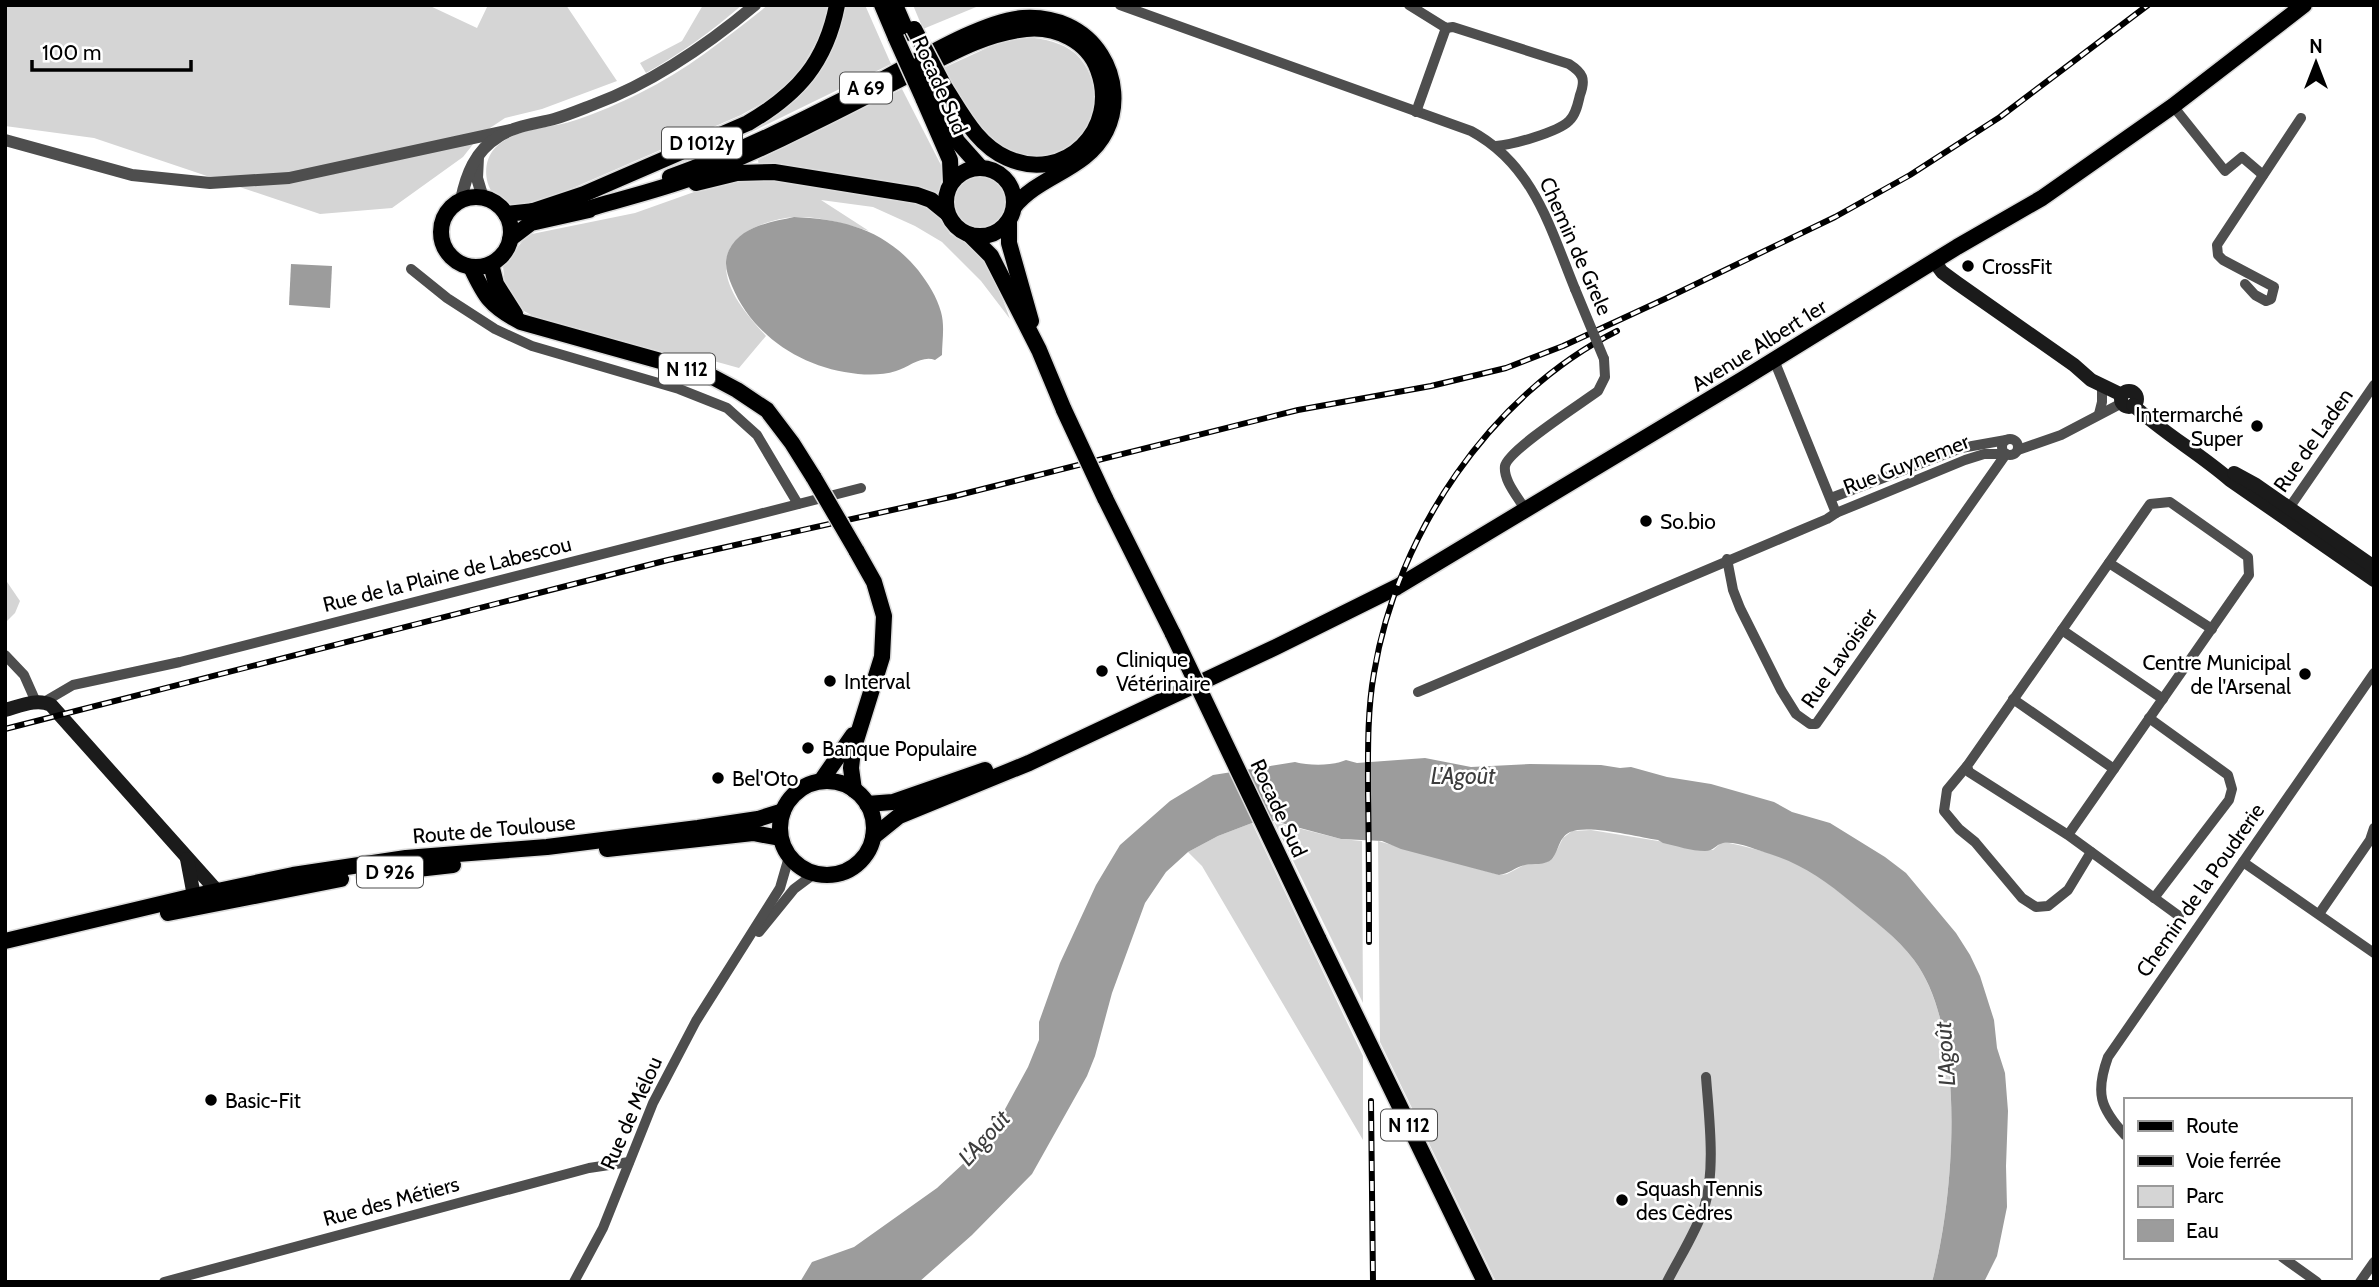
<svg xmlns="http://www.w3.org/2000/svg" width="2379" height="1287" font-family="Cabin,sans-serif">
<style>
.green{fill:#d5d5d5}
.water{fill:#9c9c9c}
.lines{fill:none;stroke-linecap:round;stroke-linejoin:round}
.primary-casing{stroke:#dbdbdb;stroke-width:19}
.trunk-casing{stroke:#dbdbdb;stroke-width:19}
.minor{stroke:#4e4e4e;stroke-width:10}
.tertiary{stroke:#4e4e4e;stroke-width:12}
.secondary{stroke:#1b1b1b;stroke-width:14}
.primary{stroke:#000;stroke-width:16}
.trunk{stroke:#000;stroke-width:16}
.rail-casing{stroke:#000;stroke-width:6}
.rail{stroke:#fff;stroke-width:3.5;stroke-dasharray:10;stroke-linecap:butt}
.primary-bridge-casing{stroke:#dbdbdb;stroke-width:19;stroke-linecap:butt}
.trunk-bridge-casing{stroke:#dbdbdb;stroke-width:19;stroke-linecap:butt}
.minor-bridge{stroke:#4e4e4e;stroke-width:10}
.primary-bridge{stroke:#000;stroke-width:16}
.trunk-bridge{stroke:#000;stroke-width:16}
.poi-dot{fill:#000;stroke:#fff;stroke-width:2.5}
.labels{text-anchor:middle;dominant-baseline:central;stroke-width:5;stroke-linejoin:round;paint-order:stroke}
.shield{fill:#fff;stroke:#4c4c4c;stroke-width:2}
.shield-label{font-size:19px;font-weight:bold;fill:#000}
.street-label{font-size:21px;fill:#000;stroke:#fff}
.poi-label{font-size:21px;fill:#000;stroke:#fff;text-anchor:start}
.water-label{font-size:23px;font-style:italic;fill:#3d3d3d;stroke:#fff}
</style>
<rect width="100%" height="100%" fill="#fff"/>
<g class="green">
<polygon points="5,5 428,5 477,28 488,5 566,5 617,81 542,109 505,118 481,134 463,157 392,208 320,214 94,138 5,126"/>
<path d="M703 5H742C712 31 680 54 646 73L640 63 682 41Z"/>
<path d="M768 5H833L827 11 820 35 800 71 775 96 741 115 566 191V194C550 198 530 207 514 205 486 203 478 166 495 148 515 127 550 129 576 120 597 113 620 103 640 93 687 70 727 37 768 5Z"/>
<polygon points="843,5 865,5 891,64 708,153 627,182 786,105"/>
<polygon points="913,5 981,5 923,29"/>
<path d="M1026 37C1044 39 1062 42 1076 54 1112 89 1092 155 1039 156 1025 157 1010 155 999 146 973 126 958 96 941 69L1000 42Z"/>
<polygon points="902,89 941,165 943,175 938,194 759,166 758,160"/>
<circle cx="980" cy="202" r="27"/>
<path d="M750 178 781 179 918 200 941 216 950 234 976 248 991 268 1010 319 981 281 942 242 915 226 873 207 821 200 869 231C845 224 820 216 795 217 768 219 725 233 726 266 726 292 749 317 766 336L739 368 685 353 669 358 544 322 524 311 513 298 505 286 503 266 527 235 635 213 711 186Z"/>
<polygon points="5,579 20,601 15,613 5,623"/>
<polygon points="1274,822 1341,839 1362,841 1363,1003"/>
<polygon points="1252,823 1363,1056 1363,1140 1202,866 1188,852 1218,836"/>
<path d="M1591 830 1713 850 1721 843H1729C1757 849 1789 857 1814 873 1827 882 1839 892 1852 902 1874 920 1897 937 1914 960 1968 1033 1954 1198 1932 1282H1496L1380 1042 1378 841 1500 875 1507 874 1524 865 1547 862 1553 858 1563 838 1572 831Z"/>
</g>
<g class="water">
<path d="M794 217C844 219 885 230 918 270 928 283 937 297 941 312 945 326 942 341 942 355L935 360C922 355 909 367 896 371 884 375 870 375 858 374 804 369 753 337 732 286 727 274 723 263 729 250 741 226 771 222 794 217Z"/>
<polygon points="291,264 332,266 330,308 289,305"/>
<path d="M1425 758 1471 767 1530 764 1601 765 1620 768 1631 767 1667 777 1711 784 1774 802 1792 812 1830 823 1885 857 1906 873 1956 933 1970 955 1980 976 1994 1020 1997 1048 2005 1073 2008 1111 2006 1166 2007 1207 1997 1256 1984 1282H1932C1954 1199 1968 1032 1914 960 1897 937 1873 920 1851 902 1826 881 1802 864 1770 854 1757 850 1737 841 1723 843 1715 845 1714 851 1705 851 1691 851 1677 846 1663 843L1658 840C1638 837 1588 824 1570 832 1558 838 1559 851 1552 859 1545 866 1533 863 1525 865 1515 867 1509 874 1499 875L1401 849 1382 841 1341 839 1274 821 1252 823 1218 836 1188 852 1166 872 1145 903 1112 993 1095 1056 1087 1076 1032 1174 972 1235 919 1282H800L812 1262 854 1247 937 1188 979 1149 998 1122 1028 1067 1039 1040V1022L1060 963 1096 885 1120 845 1170 801 1213 775 1295 762C1310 766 1332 766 1346 760L1357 763Z"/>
</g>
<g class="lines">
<g class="primary-casing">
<g id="primary">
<circle cx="980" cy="202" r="34"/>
<path d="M670 177C742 152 811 116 878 82 916 62 982 21 1023 18 1054 16 1084 28 1101 55 1115 77 1118 107 1106 131 1087 170 1039 175 1014 207"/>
<polyline points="696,183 737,173 774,172 917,195 931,200 947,213"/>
<circle cx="476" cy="232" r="35"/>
<polyline points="506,214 544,210"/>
<polyline points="1009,221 1009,243 1031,321"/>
<polyline points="970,235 991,256 1039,350 1064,410"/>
<polyline points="510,239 531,223 589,210"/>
<polyline points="491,264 496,284 515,314"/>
<path d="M471 267C485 297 491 307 521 322L707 374 737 390 767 410 792 443 814 478"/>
<polyline points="1105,498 1173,634"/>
<circle cx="827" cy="828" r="47"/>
<polyline points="821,781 853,735"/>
<polyline points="854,790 851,768 853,750 882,657 884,616 874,582 856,550"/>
<polyline points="867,804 893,802 985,770"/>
<polyline points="873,837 899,816 1029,763 1276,647 1397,587 1743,379 1957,247 2042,198 2173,106 2304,5"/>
<polyline points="607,849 753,833 780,838"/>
<polyline points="364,875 453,865"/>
<polyline points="168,913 341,879"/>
<polyline points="1318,938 1485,1282"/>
<polyline points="5,941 194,896 293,875 406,858 547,847 698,828 758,819 783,811"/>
</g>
</g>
<g class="trunk-casing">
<g id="trunk">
<polyline points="882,5 896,38"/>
<polyline points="895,5 907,33"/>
<polyline points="934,93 957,141 981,168"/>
<polyline points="923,98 950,160 951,183"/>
<path d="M530 212 584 194 748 123C798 94 826 62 837 5"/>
<path d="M577 212C616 200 656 191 694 177 731 162 769 145 805 127 843 109 880 89 918 70 953 52 987 33 1026 29 1056 26 1088 41 1098 70 1120 129 1065 184 1007 158 977 145 962 114 945 88"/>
</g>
</g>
<g class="minor">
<path d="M1120 5 1471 131C1534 165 1550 228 1575 289"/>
<path d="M1409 5 1446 28 1453 27 1569 64C1583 73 1586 79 1580 95 1578 103 1576 115 1569 121 1558 132 1512 145 1496 146"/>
<polyline points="2173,106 2225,171 2242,157 2263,175"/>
<polyline points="1416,112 1446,28"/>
<polyline points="411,269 447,298 495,329 532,346 679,389 727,408 757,435 798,504"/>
<polyline points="2245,284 2255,295 2266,301 2271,299 2274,287 2223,260 2218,255 2217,245 2301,118"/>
<polyline points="1774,360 1836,513"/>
<polyline points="2099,414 2102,402 2102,387"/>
<circle cx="2010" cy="447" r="8"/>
<polyline points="2018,450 2061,435 2122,403"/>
<polyline points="1831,498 1961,448 2006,440"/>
<path d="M1526 511C1519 498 1503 481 1505 466 1508 450 1582 403 1598 391L1605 377 1604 359"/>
<polyline points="2287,511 2374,385"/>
<polyline points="1727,559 1733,590 1740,608 1781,690 1796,714 1810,724 1816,724 2006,454"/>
<polyline points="2109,563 2212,629"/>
<polyline points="2062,630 2163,699"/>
<polyline points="5,655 24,675 36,702"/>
<polyline points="1418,692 1827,519 1836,513 1965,460 1984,454 2006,454"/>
<polyline points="2013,699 2114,769"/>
<polyline points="44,702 73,685 180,662 861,488"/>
<polyline points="2149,718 2228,775 2232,789 2229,800 2154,898"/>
<polyline points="1967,766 1947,790 1944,811 1959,829 1975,842 2022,898 2036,907 2048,906 2068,890 2091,852"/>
<polyline points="2068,835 1969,772 1967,766 2150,504 2170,502 2248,557 2249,575 2068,835 2179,916"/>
<polyline points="2243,862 2374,953"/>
<polyline points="2319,914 2370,840 2374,828"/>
<polyline points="759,932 794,889 814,874"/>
<path d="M2125 1135C2100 1108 2095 1093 2108 1057L2374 673"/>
<polyline points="2282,1257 2317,1282"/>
<polyline points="164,1282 589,1168 629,1162"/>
<polyline points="574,1282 603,1228 653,1103 696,1021 780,888 789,857"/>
<path d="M1667 1282C1679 1258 1695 1234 1704 1208 1716 1171 1709 1117 1706 1077"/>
<polyline points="2360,1282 2374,1262"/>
</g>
<g class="tertiary">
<polyline points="5,140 132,175 210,183 289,178 510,130"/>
<polyline points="478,157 477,178 483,198"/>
<path d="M461 200C466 175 475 151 498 137 514 126 535 124 554 119 568 115 582 109 595 104 654 82 706 46 755 5"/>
</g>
<g class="secondary">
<polyline points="1934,261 1942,272 1957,283 2074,365 2091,380 2122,395"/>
<circle cx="2129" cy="399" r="8"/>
<path d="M2133 405C2163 433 2199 453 2230 480L2374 580"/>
<polyline points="2234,473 2256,485 2374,567"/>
<path d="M5 710C20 706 37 698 51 705L217 891"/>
<polyline points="187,859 194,896"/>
</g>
<use href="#primary" class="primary"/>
<use href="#trunk" class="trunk"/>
<g class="rail-casing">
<g id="rail">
<polyline points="5,729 668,560 955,496 1298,410 1431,386 1506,368 1563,346 1669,297 1835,217 1910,175 2000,117 2148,5"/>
<path d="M1369 942C1369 893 1369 844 1368 794 1368 754 1367 713 1374 673 1397 534 1490 395 1617 331"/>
<polyline points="1371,1101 1373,1282"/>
</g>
</g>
<use href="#rail" class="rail"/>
<g class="primary-bridge-casing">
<g id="primary-bridge">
<polyline points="1064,410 1105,498"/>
<polyline points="814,478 856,550"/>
<polyline points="1173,634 1318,938"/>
</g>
</g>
<g class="trunk-bridge-casing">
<g id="trunk-bridge">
<polyline points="914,29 945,88"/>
<polyline points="896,38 923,98"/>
<polyline points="921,63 934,93"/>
</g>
</g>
<polyline class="minor-bridge" points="1575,289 1604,359"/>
<use href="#primary-bridge" class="primary-bridge"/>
<use href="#trunk-bridge" class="trunk-bridge"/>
</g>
<g class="poi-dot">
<circle cx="1968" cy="266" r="7"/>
<circle cx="2257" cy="426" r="7"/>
<circle cx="1646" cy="521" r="7"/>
<circle cx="1102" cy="671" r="7"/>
<circle cx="2305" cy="674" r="7"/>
<circle cx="830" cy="681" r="7"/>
<circle cx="808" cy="748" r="7"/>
<circle cx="718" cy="778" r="7"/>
<circle cx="211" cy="1100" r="7"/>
<circle cx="1622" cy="1200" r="7"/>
</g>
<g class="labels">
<g class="shield">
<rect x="840" y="72.5" width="52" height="31" rx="5"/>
<rect x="662" y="127.5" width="80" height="31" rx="5"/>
<rect x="659" y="353.5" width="56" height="31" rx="5"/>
<rect x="357" y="856.5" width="66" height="31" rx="5"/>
<rect x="1381" y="1109.5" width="56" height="31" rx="5"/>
</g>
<g class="shield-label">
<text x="866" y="88">A 69</text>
<text x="702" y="143">D 1012y</text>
<text x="687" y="369">N 112</text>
<text x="390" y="872">D 926</text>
<text x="1409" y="1125">N 112</text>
</g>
<g class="street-label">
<text transform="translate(940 85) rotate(66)">Rocade Sud</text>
<text transform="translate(1576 246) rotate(66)">Chemin de Grele</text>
<text transform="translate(1759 345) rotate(-32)">Avenue Albert 1er</text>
<text transform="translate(2313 440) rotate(-55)">Rue de Laden</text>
<text transform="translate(1906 464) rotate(-21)">Rue Guynemer</text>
<text transform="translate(447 574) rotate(-14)">Rue de la Plaine de Labescou</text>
<text transform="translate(1839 658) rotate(-55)">Rue Lavoisier</text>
<text transform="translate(1279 808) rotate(65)">Rocade Sud</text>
<text transform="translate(494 829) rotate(-5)">Route de Toulouse</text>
<text transform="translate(2200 890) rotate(-55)">Chemin de la Poudrerie</text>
<text transform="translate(631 1113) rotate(-66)">Rue de Mélou</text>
<text transform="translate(391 1201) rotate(-15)">Rue des Métiers</text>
</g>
<g class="poi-label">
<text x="1982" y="266">CrossFit</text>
<text x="2243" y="414" text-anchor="end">Intermarché<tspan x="2243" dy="24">Super</tspan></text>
<text x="1660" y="521">So.bio</text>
<text x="1116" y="659">Clinique<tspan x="1116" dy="24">Vétérinaire</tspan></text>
<text x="2291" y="662" text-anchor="end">Centre Municipal<tspan x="2291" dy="24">de l'Arsenal</tspan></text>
<text x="844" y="681">Interval</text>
<text x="822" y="748">Banque Populaire</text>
<text x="732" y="778">Bel'Oto</text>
<text x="225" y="1100">Basic-Fit</text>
<text x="1636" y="1188">Squash Tennis<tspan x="1636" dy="24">des Cèdres</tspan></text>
</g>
<g class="water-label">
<text x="1463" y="776">L'Agoût</text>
<text transform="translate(1945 1054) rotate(-94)">L'Agoût</text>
<text transform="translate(984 1138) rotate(-48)">L'Agoût</text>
</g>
</g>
<rect width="2379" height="1287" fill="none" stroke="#000000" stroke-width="14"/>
<rect x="2124" y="1098" width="228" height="161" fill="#ffffff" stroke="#999999" stroke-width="2"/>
<rect x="2138" y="1121" width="35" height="10" fill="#000000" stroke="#999999" stroke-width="2"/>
<text x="2186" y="1133" font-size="21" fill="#000000">Route</text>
<rect x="2138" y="1156" width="35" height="10" fill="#000000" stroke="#999999" stroke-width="2"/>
<text x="2186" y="1168" font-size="21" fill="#000000">Voie ferrée</text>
<rect x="2138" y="1186" width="35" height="21" fill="#d5d5d5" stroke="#999999" stroke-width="2"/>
<text x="2186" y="1203" font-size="21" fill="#000000">Parc</text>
<rect x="2138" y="1220" width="35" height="21" fill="#9c9c9c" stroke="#999999" stroke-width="2"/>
<text x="2186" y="1238" font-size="21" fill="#000000">Eau</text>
<g transform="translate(2316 63)" stroke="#ffffff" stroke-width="5" paint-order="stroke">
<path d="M0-5L12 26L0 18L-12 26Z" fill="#000000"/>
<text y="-10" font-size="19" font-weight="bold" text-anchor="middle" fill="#000000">N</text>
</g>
<path d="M32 60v10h159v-10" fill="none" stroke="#000000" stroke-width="3.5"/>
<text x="42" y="60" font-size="21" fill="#000000" stroke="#ffffff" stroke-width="5" paint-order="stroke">100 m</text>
</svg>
